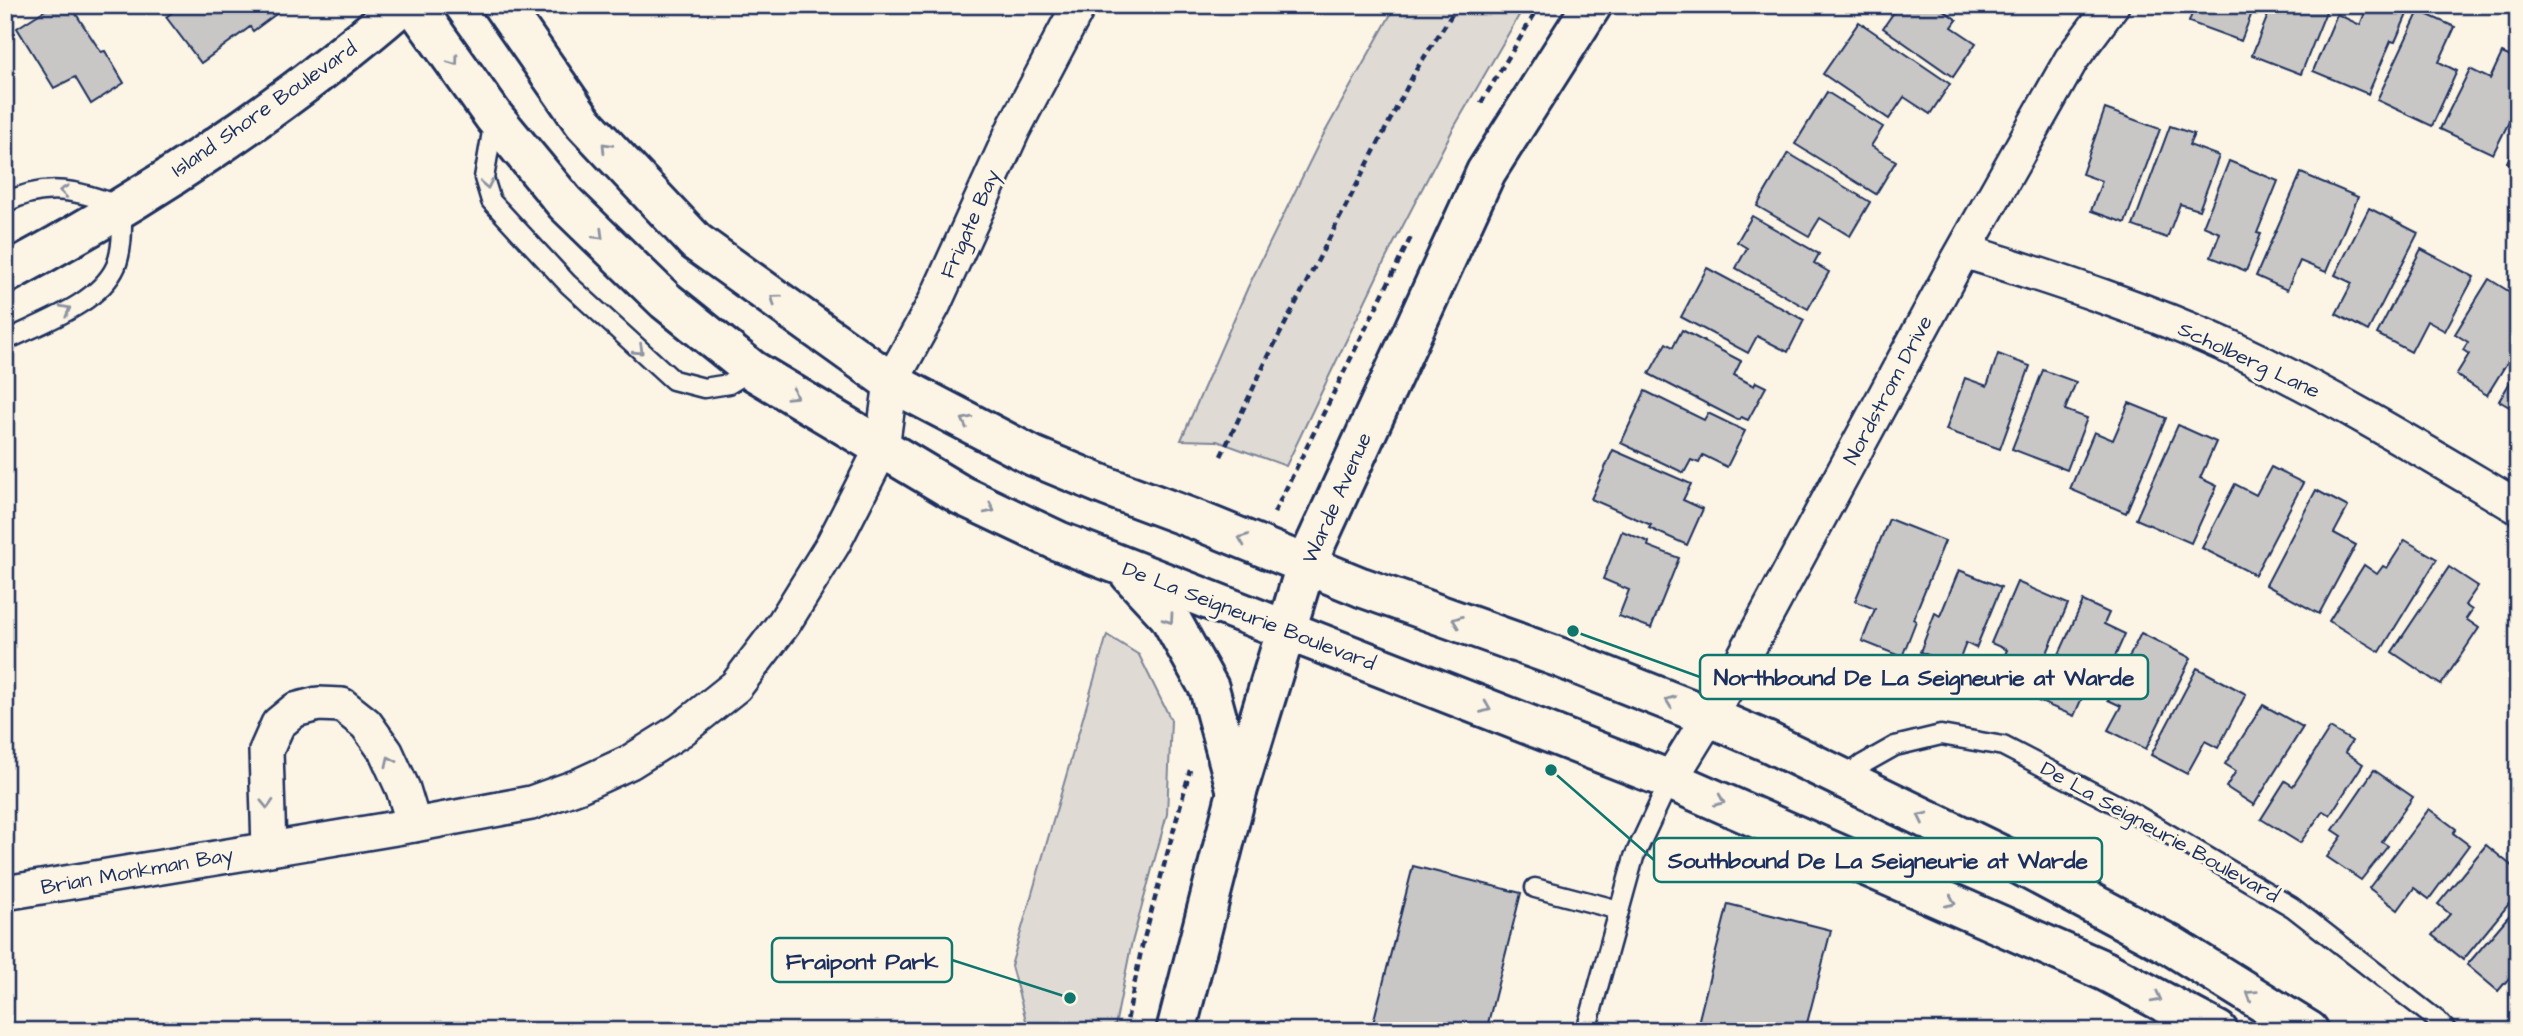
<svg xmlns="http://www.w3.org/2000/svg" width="2523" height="1036" font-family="'Architects Daughter',sans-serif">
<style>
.green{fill:#dfdbd4;stroke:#7d8599;stroke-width:2}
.building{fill:#c8c7c6;stroke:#1b2f5e;stroke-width:2}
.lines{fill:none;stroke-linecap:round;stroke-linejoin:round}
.lane-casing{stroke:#1b2f5e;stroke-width:23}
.street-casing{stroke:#1b2f5e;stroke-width:38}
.secondary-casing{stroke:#1b2f5e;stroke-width:44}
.path{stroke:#1b2f5e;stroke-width:4.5;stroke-dasharray:7 5;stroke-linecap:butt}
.lane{stroke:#fcf5e5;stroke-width:18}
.street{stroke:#fcf5e5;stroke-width:33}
.secondary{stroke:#fcf5e5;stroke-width:38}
.oneway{stroke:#8c92a2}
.labels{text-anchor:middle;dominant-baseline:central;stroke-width:6;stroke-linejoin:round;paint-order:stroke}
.street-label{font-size:21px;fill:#1b2f5e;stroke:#fcf5e5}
.leader{fill:none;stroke:#0f766e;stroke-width:2.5}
.callout-dot{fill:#0f766e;stroke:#fcf5e5;stroke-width:2.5}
.callout{fill:#fcf5e5;stroke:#0f766e;stroke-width:2.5}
.callout-label{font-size:23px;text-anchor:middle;font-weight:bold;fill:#1b2f5e}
</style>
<rect width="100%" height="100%" fill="#fcf5e5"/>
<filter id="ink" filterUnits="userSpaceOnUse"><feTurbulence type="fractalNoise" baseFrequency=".0143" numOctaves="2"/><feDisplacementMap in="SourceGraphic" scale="14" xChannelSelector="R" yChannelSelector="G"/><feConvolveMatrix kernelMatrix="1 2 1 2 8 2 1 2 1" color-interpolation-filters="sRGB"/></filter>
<g filter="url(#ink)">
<g class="green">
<polygon points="1396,5 1525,5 1452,131 1381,268 1286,466 1217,441 1181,440 1248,287 1320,141"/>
<polygon points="1107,635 1139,655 1171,720 1167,814 1131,946 1114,1031 1029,1031 1011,966"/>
</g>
<g class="building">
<polygon points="53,5 70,5 101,52 105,51 124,83 91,104 75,77 54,88 17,28"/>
<polygon points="182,5 286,5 287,6 253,31 250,27 201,63 166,17"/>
<polygon points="1899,5 1936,5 1957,20 1952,27 1976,43 1953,77 1883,28"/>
<polygon points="2195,5 2255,5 2241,41 2189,22"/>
<polygon points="2272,5 2317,5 2327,9 2301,74 2252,55"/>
<polygon points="2368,5 2411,5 2395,42 2391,41 2368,94 2313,71 2337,14 2360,25"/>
<polygon points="2419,11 2455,27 2439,62 2457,71 2432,126 2377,100"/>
<polygon points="1859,22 1950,84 1930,114 1904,97 1889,119 1823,74"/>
<polygon points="2502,53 2518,60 2518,104 2493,154 2440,129 2470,69 2490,79"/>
<polygon points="1827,92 1883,127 1871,146 1896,161 1876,194 1795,144"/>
<polygon points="2105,109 2160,129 2125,223 2091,211 2102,181 2082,174"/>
<polygon points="2170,126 2194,134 2189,145 2219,156 2199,210 2180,204 2167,238 2133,226"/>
<polygon points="2518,141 2518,168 2507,162"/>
<polygon points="1788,153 1870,202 1850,236 1820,218 1809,236 1757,206"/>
<polygon points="2229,161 2278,181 2257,233 2261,234 2246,271 2211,257 2220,233 2203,226"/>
<polygon points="2301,173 2358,197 2326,272 2300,261 2287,290 2256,276"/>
<polygon points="2369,208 2418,233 2368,331 2336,314 2352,283 2335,275"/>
<polygon points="1752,216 1819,254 1814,263 1829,272 1808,309 1736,268 1747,248 1737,242"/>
<polygon points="2421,249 2474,277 2445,331 2427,321 2411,352 2377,334"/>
<polygon points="1707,268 1804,320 1788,352 1757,336 1748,353 1681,317"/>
<polygon points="2489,279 2518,297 2518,345 2487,395 2456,375 2469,354 2463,350 2468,342 2455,334"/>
<polygon points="1682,330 1741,361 1734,375 1754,386 1756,382 1766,387 1748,420 1741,417 1738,420 1649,374 1666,343 1673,347"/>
<polygon points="1998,354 2030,366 2000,449 1946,430 1965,378 1987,386"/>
<polygon points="2518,369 2518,412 2499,401"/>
<polygon points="2043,370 2076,382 2065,410 2087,418 2067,470 2012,449"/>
<polygon points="1645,391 1704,420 1708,413 1745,431 1727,467 1703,455 1699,463 1691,460 1684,473 1621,443"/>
<polygon points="2129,403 2166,418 2126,513 2070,489 2094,432 2113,440"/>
<polygon points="2178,425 2216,442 2200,478 2217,486 2191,543 2136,519"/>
<polygon points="1613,450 1691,484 1683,500 1703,509 1687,545 1649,528 1651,525 1591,499"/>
<polygon points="2271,467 2303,483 2255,575 2202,548 2235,484 2256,495"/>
<polygon points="2316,490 2348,507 2334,533 2356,545 2319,614 2266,585"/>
<polygon points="1889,519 1945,541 1913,619 1916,621 1902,657 1862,641 1875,609 1855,601"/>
<polygon points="1622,531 1649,542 1648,546 1679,558 1651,628 1619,616 1629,590 1603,579"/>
<polygon points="2405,540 2437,559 2380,652 2329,621 2364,565 2377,574 2383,566 2387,568"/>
<polygon points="2449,567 2478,586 2465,605 2472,610 2466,619 2479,628 2441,685 2392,652"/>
<polygon points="1959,570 2001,587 1976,648 1966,643 1957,666 1920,652 1935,613 1940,616"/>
<polygon points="2017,582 2068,604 2029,695 1994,680 2007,650 1991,643"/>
<polygon points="2083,601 2109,613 2104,624 2125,634 2097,697 2085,691 2074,716 2038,701"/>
<polygon points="2141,633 2191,658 2146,749 2108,730 2121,706 2108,700"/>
<polygon points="2197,668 2246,694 2218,748 2205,741 2187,774 2151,755"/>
<polygon points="2263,705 2303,727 2254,805 2226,787 2236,771 2225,764"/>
<polygon points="2330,728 2352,741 2345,752 2363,764 2330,815 2323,811 2300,843 2261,819 2285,781 2293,786"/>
<polygon points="2374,770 2413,797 2382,842 2388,846 2361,880 2327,857 2342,836 2333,830"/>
<polygon points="2429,809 2456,829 2453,833 2469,845 2429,899 2414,888 2398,910 2369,888"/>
<polygon points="2486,845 2518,871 2518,893 2463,960 2432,935 2450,914 2438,904"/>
<polygon points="1413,866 1521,893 1486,1031 1371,1031"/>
<polygon points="1728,904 1831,930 1805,1031 1696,1031"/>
<polygon points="2518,905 2518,973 2515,971 2498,991 2467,965"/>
</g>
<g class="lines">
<g class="lane-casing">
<g id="lane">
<polyline points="494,120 484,178 491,201 568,284 673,380 704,388 729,384 752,370"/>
<path d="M5 203C47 181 81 191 122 207 122 226 123 248 116 266 99 304 41 323 5 341"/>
<polyline points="1843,779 1863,764 1895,746 1941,735 2003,746 2133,813 2292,907 2437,1020 2447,1031"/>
<polyline points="1535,888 1619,910"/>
<polyline points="1586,1031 1634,857 1670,780"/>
</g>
</g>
<g class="street-casing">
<g id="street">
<path d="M1964 251C2055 279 2147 309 2234 349 2332 395 2425 452 2518 507"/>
<polyline points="1670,780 1732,679 1957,262 2071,60 2112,5"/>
<polyline points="269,848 266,751 278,724 295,710 318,704 342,705 366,724 386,752 403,789 414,825"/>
<polyline points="5,893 414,825 531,803 578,786 630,762 681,730 736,686 784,623 833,544 882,448 891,382 934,304 1014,128 1079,5"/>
</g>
</g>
<g class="secondary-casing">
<g id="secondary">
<polyline points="414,5 494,117 565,203 666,301 752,370 961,495 1058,541 1670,780 2105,971 2218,1031"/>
<polyline points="502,5 584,123 696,242 891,382 1033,456 1108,487 1199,521 1361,587 1558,657 1710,717 1768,742 2007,858 2172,946 2309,1031"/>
<path d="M5 274C142 201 285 107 402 5"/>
<polyline points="1130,574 1169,616 1209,688 1237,792"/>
<polyline points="1176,1031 1237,792 1306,565 1486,172 1592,5"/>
</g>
</g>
<g class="path">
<polyline points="1481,103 1540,5"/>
<polyline points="1221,456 1268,357 1416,70 1458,5"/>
<polyline points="1274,513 1412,235"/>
<polyline points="1125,1031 1142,946 1190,770"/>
</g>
<use href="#lane" class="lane"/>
<use href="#street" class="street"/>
<use href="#secondary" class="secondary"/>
</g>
<defs><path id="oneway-chevron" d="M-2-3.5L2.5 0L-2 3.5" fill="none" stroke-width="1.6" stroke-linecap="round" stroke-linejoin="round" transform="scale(1.75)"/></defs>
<g class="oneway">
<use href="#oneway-chevron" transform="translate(454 61) rotate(54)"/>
<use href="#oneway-chevron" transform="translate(606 147) rotate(-133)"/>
<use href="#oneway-chevron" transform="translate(487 184) rotate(79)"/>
<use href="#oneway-chevron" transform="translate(64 191) rotate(-173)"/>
<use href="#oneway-chevron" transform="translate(599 235) rotate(44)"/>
<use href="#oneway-chevron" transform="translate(775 299) rotate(-144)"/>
<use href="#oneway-chevron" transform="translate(66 310) rotate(-28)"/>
<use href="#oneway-chevron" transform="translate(639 350) rotate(43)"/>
<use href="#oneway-chevron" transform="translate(793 395) rotate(31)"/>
<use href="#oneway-chevron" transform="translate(966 421) rotate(-153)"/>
<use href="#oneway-chevron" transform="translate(990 509) rotate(26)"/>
<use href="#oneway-chevron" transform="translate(1243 539) rotate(-158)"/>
<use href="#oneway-chevron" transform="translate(1169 619) rotate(55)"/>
<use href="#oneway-chevron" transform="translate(1457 621) rotate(-160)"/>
<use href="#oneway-chevron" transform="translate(1670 701) rotate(-159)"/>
<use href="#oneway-chevron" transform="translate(1486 708) rotate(22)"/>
<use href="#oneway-chevron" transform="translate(390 761) rotate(-115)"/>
<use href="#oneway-chevron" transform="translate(1720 801) rotate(23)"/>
<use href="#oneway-chevron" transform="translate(267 804) rotate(88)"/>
<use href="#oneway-chevron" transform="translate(1922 817) rotate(-154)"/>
<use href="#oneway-chevron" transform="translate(1951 902) rotate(24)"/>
<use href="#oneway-chevron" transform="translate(2251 995) rotate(-148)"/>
<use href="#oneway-chevron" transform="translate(2157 998) rotate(28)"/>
</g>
</g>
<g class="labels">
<g class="street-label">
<text transform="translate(264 109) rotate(-35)">Island Shore Boulevard</text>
<text transform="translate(970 224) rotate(-66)">Frigate Bay</text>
<text transform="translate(2249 360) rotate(25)">Scholberg Lane</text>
<text transform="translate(1888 390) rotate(-62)">Nordstrom Drive</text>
<text transform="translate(1337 498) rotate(-66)">Warde Avenue</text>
<text transform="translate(1249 616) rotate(21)">De La Seigneurie Boulevard</text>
<text transform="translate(2160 832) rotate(29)">De La Seigneurie Boulevard</text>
<text transform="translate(137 871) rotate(-10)">Brian Monkman Bay</text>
</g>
</g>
<path class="leader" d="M1573 631L1700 677M1551 770L1654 860M1070 998L952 960"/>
<g class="callout-dot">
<circle cx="1573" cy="631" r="7"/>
<circle cx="1551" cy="770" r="7"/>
<circle cx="1070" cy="998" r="7"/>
</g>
<g class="callout">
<rect x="1700" y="655" width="448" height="44" rx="7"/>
<rect x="1654" y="838" width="448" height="44" rx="7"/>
<rect x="772" y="938" width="180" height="44" rx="7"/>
</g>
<g class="callout-label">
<text x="1924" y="685">Northbound De La Seigneurie at Warde</text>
<text x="1878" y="868">Southbound De La Seigneurie at Warde</text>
<text x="862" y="969">Fraipont Park</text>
</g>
<rect width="2523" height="1036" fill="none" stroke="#fcf5e5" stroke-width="28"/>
<rect x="14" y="14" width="2495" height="1008" fill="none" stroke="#1b2f5e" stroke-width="2.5" filter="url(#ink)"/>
</svg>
